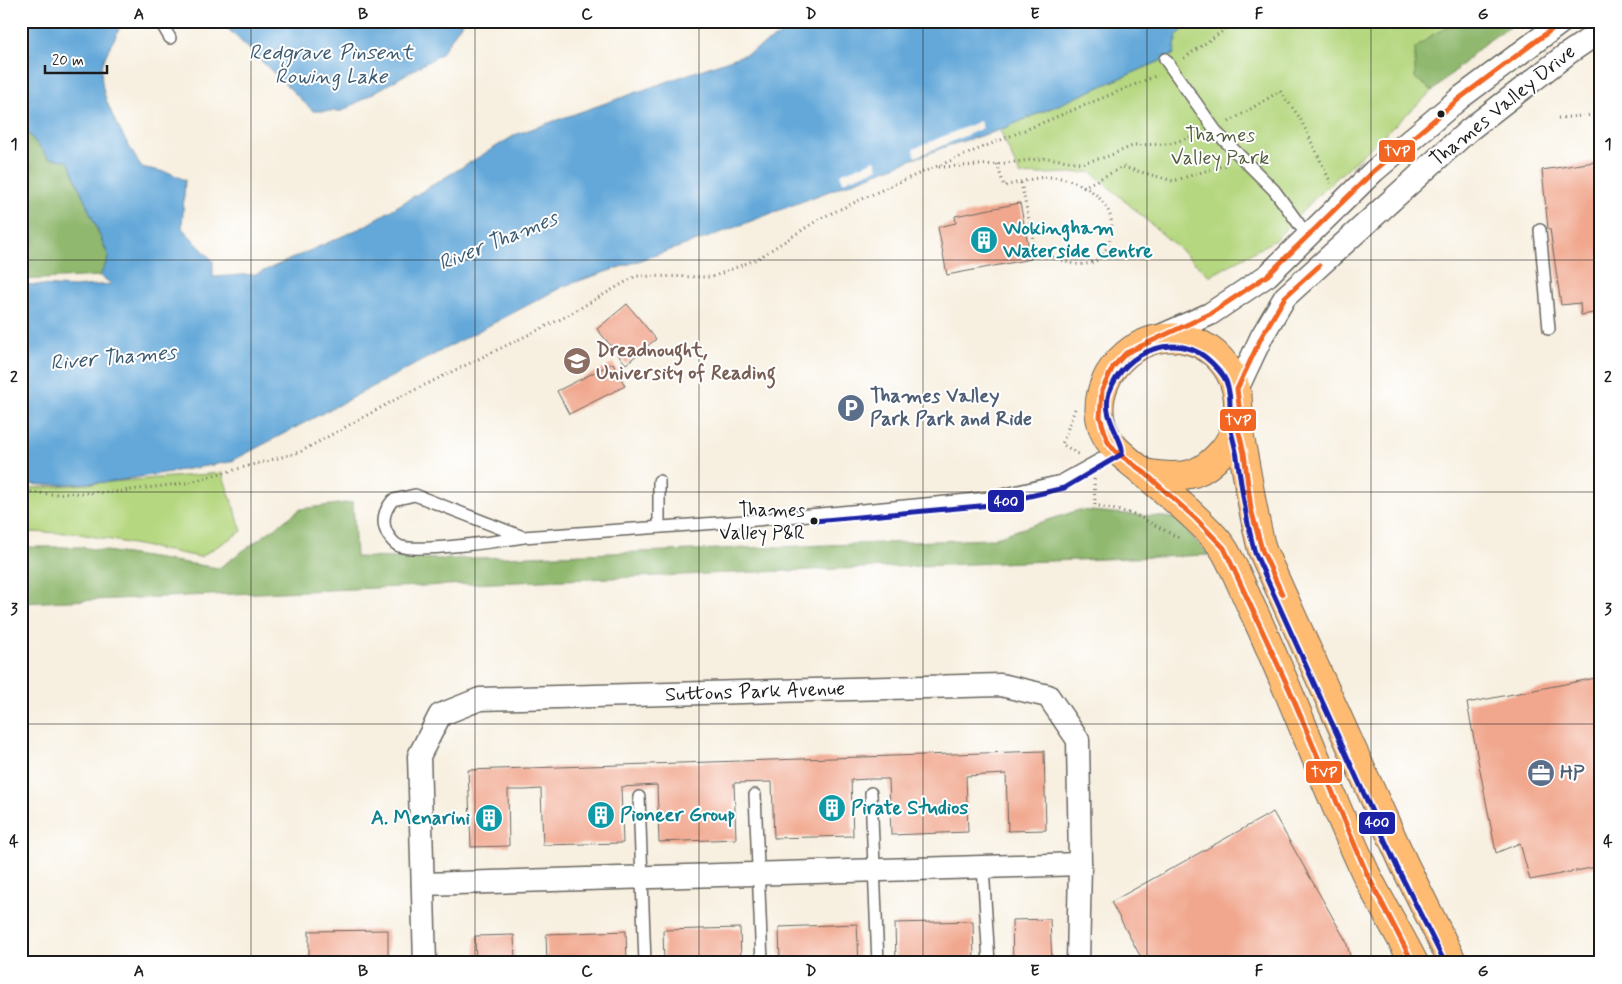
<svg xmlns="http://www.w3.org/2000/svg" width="1622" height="984" font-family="Mynerve,sans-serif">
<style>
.green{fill:#b5d77f;stroke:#687a4e}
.forest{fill:#90b86e;stroke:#566a45}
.water{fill:#63a8d9;stroke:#40627a}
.pier{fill:#f7efdf}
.building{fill:#f1a78e}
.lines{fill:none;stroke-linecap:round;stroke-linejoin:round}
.lane-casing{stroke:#696660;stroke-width:14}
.street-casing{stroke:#696660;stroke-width:25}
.primary-casing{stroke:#696660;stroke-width:30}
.path{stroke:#696660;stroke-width:3;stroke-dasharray:1 4;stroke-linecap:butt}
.lane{stroke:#fff;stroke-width:11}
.street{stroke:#fff;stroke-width:22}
.primary{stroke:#febb71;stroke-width:28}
.bus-1-casing{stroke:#fff;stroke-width:9}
.bus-2-casing{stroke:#fff;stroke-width:9}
.bus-1{stroke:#f26522;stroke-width:5}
.bus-2{stroke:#1c21a6;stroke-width:5}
.grid{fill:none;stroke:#1c1c1c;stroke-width:1;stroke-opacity:0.55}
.bus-dot{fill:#1c1c1c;stroke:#fff;stroke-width:2}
.labels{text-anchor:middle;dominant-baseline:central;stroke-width:4;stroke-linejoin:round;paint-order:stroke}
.bus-label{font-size:19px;fill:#1c1c1c;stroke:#fff;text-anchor:end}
.street-label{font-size:20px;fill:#1c1c1c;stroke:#fff}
.park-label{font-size:20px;fill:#525d3f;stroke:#fff}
.culture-label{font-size:20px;font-weight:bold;fill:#0d838f;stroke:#fff;text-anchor:start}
.education-label{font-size:20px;font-weight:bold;fill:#785e54;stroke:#fff;text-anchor:start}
.service-label{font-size:20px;font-weight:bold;fill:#4e5e75;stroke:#fff;text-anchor:start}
.water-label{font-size:21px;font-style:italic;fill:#3c5b71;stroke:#fff}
.line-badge{stroke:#fff;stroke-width:2}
.badge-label{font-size:14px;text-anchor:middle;font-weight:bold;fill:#fff}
.neatline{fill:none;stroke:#1c1c1c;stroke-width:2}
.grid-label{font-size:16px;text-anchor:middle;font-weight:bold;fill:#1c1c1c}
</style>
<rect width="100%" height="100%" fill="#fff"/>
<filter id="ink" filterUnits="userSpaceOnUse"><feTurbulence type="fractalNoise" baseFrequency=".02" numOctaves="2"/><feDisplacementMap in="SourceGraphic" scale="10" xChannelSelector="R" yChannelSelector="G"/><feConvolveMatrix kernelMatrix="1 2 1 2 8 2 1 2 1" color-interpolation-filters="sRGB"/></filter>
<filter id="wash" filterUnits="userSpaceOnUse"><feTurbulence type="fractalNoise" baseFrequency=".0096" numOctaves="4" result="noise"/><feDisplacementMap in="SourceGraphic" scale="20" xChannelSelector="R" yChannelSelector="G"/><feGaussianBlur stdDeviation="1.12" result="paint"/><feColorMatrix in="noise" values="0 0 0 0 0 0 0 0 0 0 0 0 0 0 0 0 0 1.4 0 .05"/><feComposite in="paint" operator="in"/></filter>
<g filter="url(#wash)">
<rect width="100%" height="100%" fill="#f7efdf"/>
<g class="green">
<polygon points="1194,21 1518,21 1485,43 1318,195 1275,240 1210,276 1092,172 1020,175 1000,130 1165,59 1174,54 1176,35"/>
<polygon points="222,473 242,531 200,557 75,533 21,532 21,489"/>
</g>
<g class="forest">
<polygon points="1462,21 1518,21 1485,43 1433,91 1415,78 1415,49 1432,35"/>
<polygon points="21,105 27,132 49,158 68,160 109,257 100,276 21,280"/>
<polygon points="353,502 356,557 450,559 990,539 1079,510 1175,518 1209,555 705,574 21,603 21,547 80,547 219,568 301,509"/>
</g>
<g class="water">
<path d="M21 21H122C118 35 109 46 104 60 92 92 126 139 141 167L170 173 185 180 182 228 213 261V277L257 274 363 227 517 134 749 53 804 21H1194L1177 35 1174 54 1165 59 1000 130 947 146 712 236 564 286 230 462 110 482 46 485 21 484V284L73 287 112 284 100 276 109 257 68 161 49 158 27 132 21 105Z"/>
<polygon points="220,21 463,21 441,54 342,111 313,111"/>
</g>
<g class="pier">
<polygon points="980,121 983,128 916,157 913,149"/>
<polygon points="875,160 878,168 843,182 840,174"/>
</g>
<g id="blocks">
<g class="building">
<polygon points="1601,161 1601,312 1581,315 1580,303 1561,305 1550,229 1548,229 1542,170"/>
<polygon points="1020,203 1031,259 947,275 938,227 956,223 955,216"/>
<polygon points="627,304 656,339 626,364 597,329"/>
<polygon points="613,363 625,386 569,414 557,391"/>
<polygon points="1601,677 1601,866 1530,880 1520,843 1496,853 1467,703"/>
<polygon points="1044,751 1046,830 1008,831 1006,774 966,776 968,832 891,835 889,779 869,779 851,780 853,836 774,838 772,782 734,783 736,839 659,842 657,785 621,787 623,843 543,845 541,789 525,790 508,790 509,846 471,847 468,770"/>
<polygon points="1273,812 1346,941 1352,963 1144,963 1111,902"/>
<polygon points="1050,919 1052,963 1013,963 1012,920"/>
<polygon points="973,921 974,963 896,963 895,923"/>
<polygon points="857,924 859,963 780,963 779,927"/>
<polygon points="740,928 741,963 664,963 663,930"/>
<polygon points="388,930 388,963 309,963 309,931"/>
<polygon points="626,931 627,963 547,963 546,934"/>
<polygon points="514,935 515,963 476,963 475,936"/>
</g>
</g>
</g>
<g filter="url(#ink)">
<use href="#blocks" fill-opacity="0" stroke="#696660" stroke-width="1"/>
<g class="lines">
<g class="lane-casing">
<g id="lane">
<polyline points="160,21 170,38"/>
<polyline points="1165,59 1218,134 1274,190 1307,235"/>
<polyline points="1540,230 1549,329"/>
<polyline points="659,481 659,527"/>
<path d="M415 495 523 537C501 541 416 553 399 546 393 543 387 535 385 528 382 517 386 508 393 500Z"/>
<polyline points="523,537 745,521 989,498 1061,481 1115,451"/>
<polyline points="871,793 878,963"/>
<polyline points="755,795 762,963"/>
<polyline points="639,797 645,963"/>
<polyline points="983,867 989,963"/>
</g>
</g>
<g class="street-casing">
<g id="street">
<polyline points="1156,338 1210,314 1268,275 1374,171 1460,98 1563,21"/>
<polyline points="1237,389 1262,336 1285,297 1469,130 1567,54 1601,31"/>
<polyline points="423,884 1080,864"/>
<polyline points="425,963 419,756 440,715 480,699 1001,685 1048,696 1078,740 1080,864 1078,963"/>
</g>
</g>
<g class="primary-casing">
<g id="primary">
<path d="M1237 425C1247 466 1251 508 1262 550L1404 864 1453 963"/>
<path d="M1145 473C1161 476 1178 478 1194 473 1205 469 1215 460 1222 452 1253 415 1238 356 1192 341 1144 325 1094 368 1100 417 1104 446 1126 457 1145 474 1165 491 1213 530 1225 551 1237 572 1246 597 1257 619 1295 703 1327 790 1366 874 1381 904 1399 933 1414 963"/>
</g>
</g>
<g class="path">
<polyline points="1184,58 1237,21"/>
<polyline points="1558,118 1594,115 1601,117"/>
<polyline points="1229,122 1280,91 1300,118 1331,183"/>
<path d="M997 164 1004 186C1018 183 1035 177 1049 177 1082 177 1121 204 1110 239 1108 246 1103 257 1096 261 1083 267 1067 264 1055 258 1051 256 1045 252 1041 251 1038 250 1033 252 1030 253"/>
<polyline points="939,167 997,164 1047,158 1081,163 1106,157 1135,145 1169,144 1200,134"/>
<polyline points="1021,183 1036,252"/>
<polyline points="1083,187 1123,167 1173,181 1228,164"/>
<polyline points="1075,409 1062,444 1078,454"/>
<polyline points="1094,479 1095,505 1134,514 1179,538"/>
<polyline points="21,491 49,494 115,492 186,483 300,452 402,396 561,319 636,276 712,277 757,259 821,218 899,182 1158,75"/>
</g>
<use href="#lane" class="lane"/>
<use href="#street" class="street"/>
<use href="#primary" class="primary"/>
<g class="bus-1-casing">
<g id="bus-1">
<polyline points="1282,594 1262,550 1251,509 1244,453 1237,425 1240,413 1237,389 1262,336 1285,297 1319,266"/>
<polyline points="1413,963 1367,874 1290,691 1224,548 1196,519 1145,473 1115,451 1108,442 1100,417 1102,390 1113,367 1126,353 1210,314 1268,275 1374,171 1460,98 1563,21"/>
</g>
</g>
<g class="bus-2-casing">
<path id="bus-2" d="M814 521 991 505 1064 488 1122 454C1125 440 1101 419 1109 393 1124 350 1179 329 1212 363 1218 369 1223 374 1226 381 1233 398 1228 413 1231 430 1233 441 1237 452 1238 464 1243 494 1246 523 1255 553L1397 867 1445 963"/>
</g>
<use href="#bus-1" class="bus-1"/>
<use href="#bus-2" class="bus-2"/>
</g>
</g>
<path class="grid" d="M251 21V963M475 21V963M699 21V963M923 21V963M1147 21V963M1371 21V963M21 260H1601M21 492H1601M21 724H1601"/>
<defs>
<g id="building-disc" transform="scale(1.4375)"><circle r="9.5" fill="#0f9aa8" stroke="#fff"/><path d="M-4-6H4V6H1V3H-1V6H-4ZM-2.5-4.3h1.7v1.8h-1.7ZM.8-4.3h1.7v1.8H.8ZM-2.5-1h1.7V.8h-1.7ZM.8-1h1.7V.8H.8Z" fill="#fff"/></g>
<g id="university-disc" transform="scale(1.4375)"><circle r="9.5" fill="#8d6e63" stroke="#fff"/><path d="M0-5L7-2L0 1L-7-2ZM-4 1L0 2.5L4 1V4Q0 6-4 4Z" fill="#fff"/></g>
<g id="parking-disc" transform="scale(1.4375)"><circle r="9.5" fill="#5c6f8a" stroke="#fff"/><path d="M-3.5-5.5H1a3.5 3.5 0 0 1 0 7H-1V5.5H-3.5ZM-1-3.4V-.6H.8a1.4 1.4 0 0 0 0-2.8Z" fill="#fff"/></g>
<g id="office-disc" transform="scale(1.4375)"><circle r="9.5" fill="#5c6f8a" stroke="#fff"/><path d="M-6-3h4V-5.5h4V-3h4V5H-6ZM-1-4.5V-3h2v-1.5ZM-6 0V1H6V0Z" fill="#fff"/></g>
</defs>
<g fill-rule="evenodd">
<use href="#building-disc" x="984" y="240"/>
<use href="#university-disc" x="577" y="361"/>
<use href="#parking-disc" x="851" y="408"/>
<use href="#office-disc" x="1541" y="773"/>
<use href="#building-disc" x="832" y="808"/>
<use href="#building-disc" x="601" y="815"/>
<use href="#building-disc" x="489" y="818"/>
</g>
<g class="bus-dot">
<circle cx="1441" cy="114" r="4.5"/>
<circle cx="814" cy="521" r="4.5"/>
</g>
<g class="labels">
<g class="bus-label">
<text x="805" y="510">Thames<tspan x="805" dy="23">Valley P&amp;R</tspan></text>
</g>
<g class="street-label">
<text transform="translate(1503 106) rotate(-39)">Thames Valley Drive</text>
<text transform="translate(755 692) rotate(-2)">Suttons Park Avenue</text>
</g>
<g class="park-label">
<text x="1220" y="135">Thames<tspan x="1220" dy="23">Valley Park</tspan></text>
</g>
<g class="culture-label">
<text x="1003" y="228">Wokingham<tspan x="1003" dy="23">Waterside Centre</tspan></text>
<text x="851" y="808">Pirate Studios</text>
<text x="620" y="815">Pioneer Group</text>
<text x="470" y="818" text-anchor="end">A. Menarini</text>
</g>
<g class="education-label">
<text x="596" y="350">Dreadnought,<tspan x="596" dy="23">University of Reading</tspan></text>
</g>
<g class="service-label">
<text x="870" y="396">Thames Valley<tspan x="870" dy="23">Park Park and Ride</tspan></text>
<text x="1560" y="773">HP</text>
</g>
<g class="water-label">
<text x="331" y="53">Redgrave Pinsent<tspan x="331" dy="24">Rowing Lake</tspan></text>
<text transform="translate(498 241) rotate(-22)">River Thames</text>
<text transform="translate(113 358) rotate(-5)">River Thames</text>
</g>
</g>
<g class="line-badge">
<rect x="1378" y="139" width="38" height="24" rx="5" fill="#f26522"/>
<rect x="1219" y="408" width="38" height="24" rx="5" fill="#f26522"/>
<rect x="987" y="489" width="38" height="24" rx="5" fill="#1c21a6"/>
<rect x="1305" y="760" width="38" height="24" rx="5" fill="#f26522"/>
<rect x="1358" y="811" width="38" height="24" rx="5" fill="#1c21a6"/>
</g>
<g class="badge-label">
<text x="1397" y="156">TVP</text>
<text x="1238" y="425">TVP</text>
<text x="1006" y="506">400</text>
<text x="1324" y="777">TVP</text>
<text x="1377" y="827">400</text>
</g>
<rect width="1622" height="984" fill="none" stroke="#fff" stroke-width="55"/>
<path d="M45 65v8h62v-8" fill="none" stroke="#1c1c1c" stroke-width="2.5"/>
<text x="52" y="65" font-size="15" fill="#1c1c1c" stroke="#ffffff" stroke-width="4" paint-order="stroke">20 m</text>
<rect x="28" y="28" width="1566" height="928" class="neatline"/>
<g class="grid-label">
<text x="139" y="19">A</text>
<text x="363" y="19">B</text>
<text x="587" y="19">C</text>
<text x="811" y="19">D</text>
<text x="1035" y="19">E</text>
<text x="1259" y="19">F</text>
<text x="1483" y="19">G</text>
<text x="14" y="149">1</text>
<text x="1608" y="149">1</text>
<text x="14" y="382">2</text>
<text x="1608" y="382">2</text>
<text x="14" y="614">3</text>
<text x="1608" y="614">3</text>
<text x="14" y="846">4</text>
<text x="1608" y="846">4</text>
<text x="139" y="976">A</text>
<text x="363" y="976">B</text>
<text x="587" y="976">C</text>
<text x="811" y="976">D</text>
<text x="1035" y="976">E</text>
<text x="1259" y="976">F</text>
<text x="1483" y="976">G</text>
</g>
</svg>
